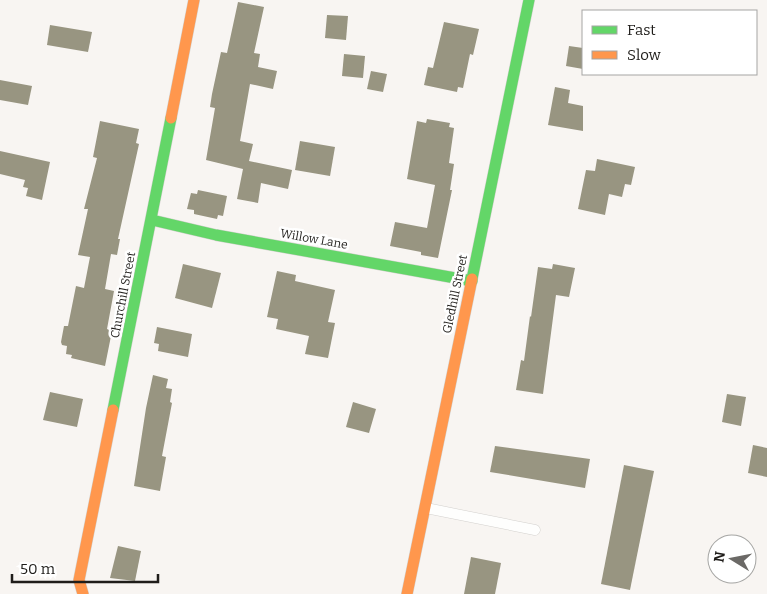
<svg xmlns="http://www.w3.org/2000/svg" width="767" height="594" font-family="Bitter,serif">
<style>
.building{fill:#989581}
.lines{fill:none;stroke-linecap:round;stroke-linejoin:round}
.lane-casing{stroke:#d3d1ce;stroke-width:11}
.fast-casing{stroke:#d3d1ce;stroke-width:12}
.slow-casing{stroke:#d3d1ce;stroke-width:12}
.lane{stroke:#fefefd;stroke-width:10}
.fast{stroke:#63d668;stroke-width:11}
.slow{stroke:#ff974d;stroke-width:11}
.labels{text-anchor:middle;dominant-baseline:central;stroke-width:5;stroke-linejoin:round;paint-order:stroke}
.street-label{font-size:12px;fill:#1f1d1a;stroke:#fff}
</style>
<rect width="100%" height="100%" fill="#f8f5f2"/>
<g class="building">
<polygon points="238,2 264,7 254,53 260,54 258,67 277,71 273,89 250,84 240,141 253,144 249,161 292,170 288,189 261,183 258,203 237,199 243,169 206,160 215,108 210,107 212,94 221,52 227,53"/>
<polygon points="327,15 348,16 346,40 325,38"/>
<polygon points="444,22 479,29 473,55 470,54 463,88 458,87 457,92 424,85 428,67 433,68"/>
<polygon points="50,25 92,32 88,52 47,45"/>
<polygon points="569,46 583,48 583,69 566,66"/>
<polygon points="344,54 365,56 363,78 342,76"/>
<polygon points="371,71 387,74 383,92 367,89"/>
<polygon points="0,80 32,86 28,105 0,100"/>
<polygon points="555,87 570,90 568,103 583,106 583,131 548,125"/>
<polygon points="427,119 450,123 449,127 454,128 449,163 454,164 450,190 452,190 438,258 421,255 421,252 390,246 395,222 427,228 435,185 407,179 417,121 426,123"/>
<polygon points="100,121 139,129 136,143 139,144 118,239 120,239 117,255 111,254 105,289 114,291 107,329 112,331 105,366 71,358 72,355 66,354 67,346 62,345 61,342 64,326 68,326 76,286 84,288 90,257 78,255 88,209 84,209 97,158 93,157"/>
<polygon points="300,141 335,147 330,176 295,170"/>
<polygon points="0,151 50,162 42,200 26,196 28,188 23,187 25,180 0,174"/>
<polygon points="597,159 635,167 631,185 625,184 622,197 609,194 605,215 578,209 586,170 595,171"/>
<polygon points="198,190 227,196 223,216 218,215 217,219 194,214 194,210 187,209 191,193 197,194"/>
<polygon points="183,264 221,273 212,308 175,298"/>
<polygon points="553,264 575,268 569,297 556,295 543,394 516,390 521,360 524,361 530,316 531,317 538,267 552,269"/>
<polygon points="277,271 296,275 295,281 335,290 328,322 335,323 328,358 305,354 309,336 276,329 278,319 267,317"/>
<polygon points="157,327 192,334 188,357 158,351 159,344 154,343"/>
<polygon points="153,375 168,379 166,388 172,389 170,402 172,403 162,456 166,457 160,491 134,486 146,408"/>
<polygon points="50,392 83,399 77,427 43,420"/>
<polygon points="727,394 746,397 741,426 722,422"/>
<polygon points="353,402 376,409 369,433 346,427"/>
<polygon points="753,445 767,448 767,477 748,473"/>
<polygon points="495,446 590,459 585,488 490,472"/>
<polygon points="624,465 654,471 630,590 601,584"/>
<polygon points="118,546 141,551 135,581 110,578"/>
<polygon points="471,557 501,563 495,594 464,594"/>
</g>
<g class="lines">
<g class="lane-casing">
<polyline id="lane" points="426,508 535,530"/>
</g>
<g class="fast-casing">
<g id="fast">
<polyline points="152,220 216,235 472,281"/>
<polyline points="472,279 529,0"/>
<polyline points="113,410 171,118"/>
</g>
</g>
<g class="slow-casing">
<g id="slow">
<polyline points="171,118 194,0"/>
<polyline points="83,594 79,580 113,410"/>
<polyline points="407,594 472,279"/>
</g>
</g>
<use href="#lane" class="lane"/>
<use href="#fast" class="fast"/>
<use href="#slow" class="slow"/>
</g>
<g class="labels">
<g class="street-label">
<text transform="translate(314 239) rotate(10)">Willow Lane</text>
<text transform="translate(455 294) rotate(-78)">Gledhill Street</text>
<text transform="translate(123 295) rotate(-79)">Churchill Street</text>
</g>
</g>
<rect x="582" y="10" width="175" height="65" fill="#ffffff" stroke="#a5a5a3"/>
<rect x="592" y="26" width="25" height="8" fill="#63d668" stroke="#a5a5a3"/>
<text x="627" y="35" font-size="15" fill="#1f1d1a">Fast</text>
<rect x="592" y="51" width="25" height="8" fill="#ff974d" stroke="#a5a5a3"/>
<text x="627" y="60" font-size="15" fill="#1f1d1a">Slow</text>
<g transform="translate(732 559) rotate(280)"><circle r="24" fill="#ffffff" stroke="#a5a5a3"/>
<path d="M0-4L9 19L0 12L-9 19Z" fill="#6b6966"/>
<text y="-8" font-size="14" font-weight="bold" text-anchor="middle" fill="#1f1d1a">N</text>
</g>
<path d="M12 574v8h146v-8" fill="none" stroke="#1f1d1a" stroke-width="2.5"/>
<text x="20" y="574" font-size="15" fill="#1f1d1a" stroke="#ffffff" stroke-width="4" paint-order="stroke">50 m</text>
</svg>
